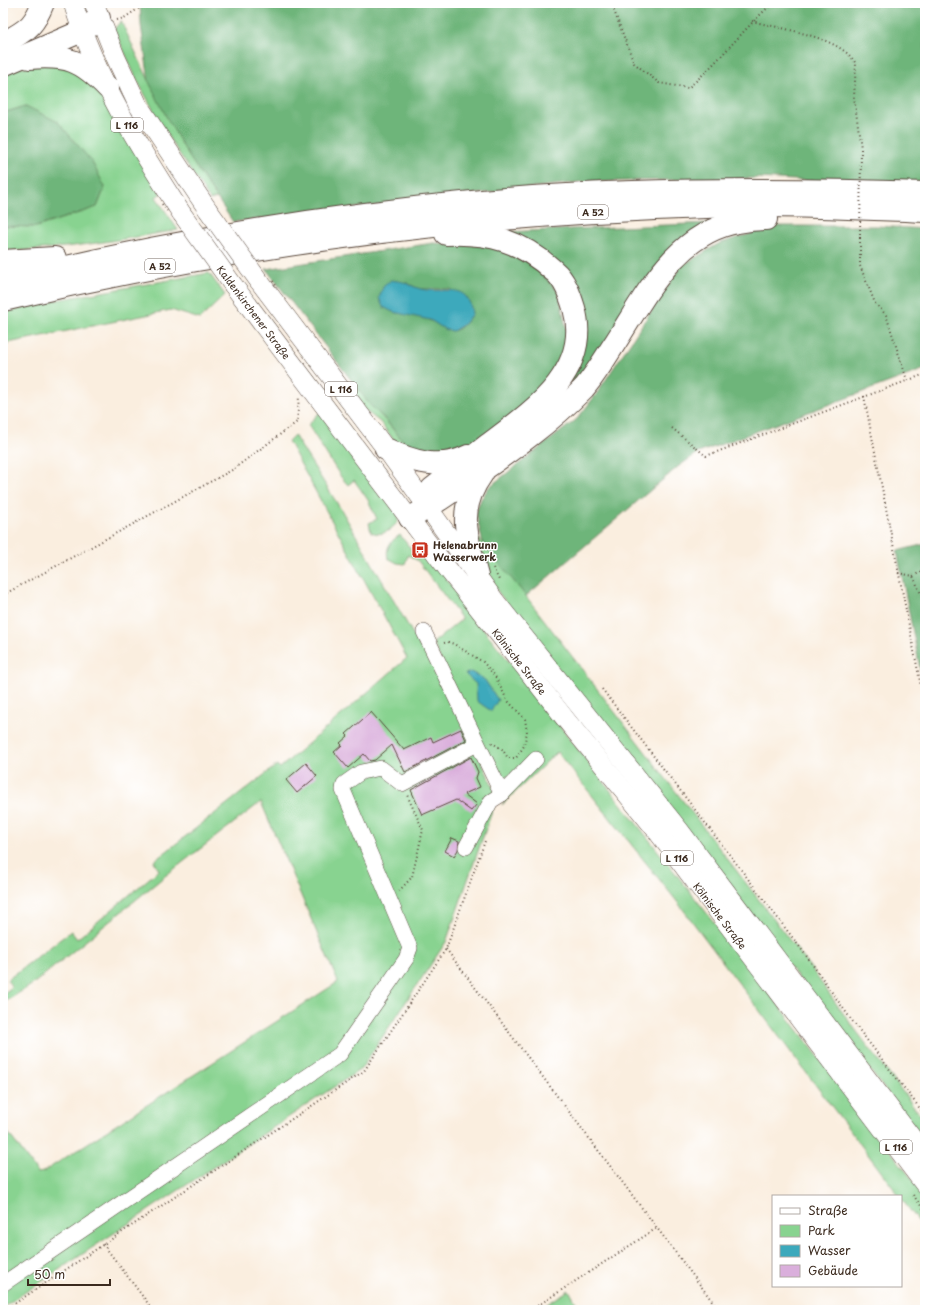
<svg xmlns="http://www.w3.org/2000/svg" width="928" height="1313" font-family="'Playpen Sans',sans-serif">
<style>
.green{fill:#88d390;stroke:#627e57}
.forest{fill:#6eb57a;stroke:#54704c;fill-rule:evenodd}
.water{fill:#3ca9bc;stroke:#3c6a6d}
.building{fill:#daafdc}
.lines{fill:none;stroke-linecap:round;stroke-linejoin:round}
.minor-casing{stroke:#58473b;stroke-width:16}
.major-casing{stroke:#58473b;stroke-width:20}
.highway-casing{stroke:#58473b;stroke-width:24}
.path{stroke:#58473b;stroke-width:2;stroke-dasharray:1 3;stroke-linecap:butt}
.minor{stroke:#fff;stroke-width:15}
.major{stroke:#fff;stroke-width:19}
.highway{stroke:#fff;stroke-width:22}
.major-bridge-casing{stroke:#58473b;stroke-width:20;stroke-linecap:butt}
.path-bridge{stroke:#58473b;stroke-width:2;stroke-dasharray:1 3;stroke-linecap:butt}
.major-bridge{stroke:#fff;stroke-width:19}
.labels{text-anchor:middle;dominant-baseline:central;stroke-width:3;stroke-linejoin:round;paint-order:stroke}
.shield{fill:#fff;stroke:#766a62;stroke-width:1}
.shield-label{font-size:9px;font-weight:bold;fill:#3b2a1e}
.street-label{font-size:10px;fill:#3b2a1e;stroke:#fff}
.poi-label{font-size:10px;font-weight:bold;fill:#3b2a1e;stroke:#fff;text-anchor:start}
</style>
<rect width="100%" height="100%" fill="#fff"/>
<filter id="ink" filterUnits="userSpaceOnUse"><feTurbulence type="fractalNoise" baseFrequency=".025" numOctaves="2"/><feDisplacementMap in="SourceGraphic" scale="8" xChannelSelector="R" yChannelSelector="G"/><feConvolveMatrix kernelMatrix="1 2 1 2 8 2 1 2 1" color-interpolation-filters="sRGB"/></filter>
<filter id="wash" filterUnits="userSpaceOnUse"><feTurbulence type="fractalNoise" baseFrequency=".012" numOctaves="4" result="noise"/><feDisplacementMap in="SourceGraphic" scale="16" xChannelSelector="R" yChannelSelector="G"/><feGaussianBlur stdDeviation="0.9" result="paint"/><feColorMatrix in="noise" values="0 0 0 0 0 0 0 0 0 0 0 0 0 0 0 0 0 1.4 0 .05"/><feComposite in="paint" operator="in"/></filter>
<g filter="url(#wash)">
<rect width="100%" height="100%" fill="#faeedf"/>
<g class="green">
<path d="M121 21C150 83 177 143 217 198L210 200 169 138 138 82 114 29Z"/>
<path d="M62 62 95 83 161 193 156 197 178 230C120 240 62 250 3 251V226L36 227 97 207 105 187 26 106 3 113V72L10 69Z"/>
<polygon points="209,273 225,295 200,319 171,310 3,344 3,313 57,300"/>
<polygon points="355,385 409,448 405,455 380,422 363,409 349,389"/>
<path d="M320 412 398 514V522C390 530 383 537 371 532L369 523 377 519 368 500 354 480 348 485 341 477 308 425Z"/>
<polygon points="294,435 342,511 421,648 428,644 495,791 495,803 446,942 361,1069 3,1307 3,1126 38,1173 43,1172 338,982 261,802 165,876 33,984 3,1003 3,994 12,987 7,980 71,931 77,939 159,870 154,861 277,765 280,768 407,658 288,441"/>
<polygon points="470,529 512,578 805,960 848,1020 925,1121 925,1141 498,592 481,556"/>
<path d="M400 535 419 559 422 556 443 574 471 613 772 996 925 1196V1230L679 904 557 752 502 805 507 795V781L496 779 433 643 462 619 418 561 408 555 405 564 397 563 388 558C385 547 392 540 400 535Z"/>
<polygon points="569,1290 580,1310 538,1310"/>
</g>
<g class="forest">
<polygon points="140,3 925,3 925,187 758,178 580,182 233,222 188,155 168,120 149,82 141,25"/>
<polygon points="26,106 58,122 92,162 105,187 97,207 36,227 3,226 3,113"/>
<polygon points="712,223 558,403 581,315 503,232"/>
<polygon points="777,226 877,226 925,229 925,369 698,453 679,466 526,596 483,544 476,513 481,499 489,487 577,419 595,396 681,266 720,243"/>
<path d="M433 243 490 246 530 262 559 293 568 337 562 359 534 396 487 436 461 452 442 459 409 448 383 417 371 406 266 269ZM405 282 419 289H450L472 314C454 338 454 331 431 321 426 318 419 317 413 316Z"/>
<polygon points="925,544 925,694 897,551"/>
</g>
<g class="water">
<path d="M391 280C396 281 402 281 406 283 411 285 416 288 421 289 443 294 469 280 472 314L463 325 453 331 446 330 430 320 393 312 383 307 379 298 383 287Z"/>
<polygon points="471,672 485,680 498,700 491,711 477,701 476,684 465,674"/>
</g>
<g id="blocks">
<g class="building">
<polygon points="371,712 404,750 431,737 433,742 461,729 466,740 405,772 392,745 375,760 370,761 364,754 348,768 334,752 342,745 340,743 348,736 346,734"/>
<polygon points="471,757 478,772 476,778 480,787 464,794 477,804 471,811 456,800 422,815 411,790"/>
<polygon points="306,763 317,776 297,793 286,780"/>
<polygon points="452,838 459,841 458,850 454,856 445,851"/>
</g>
</g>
</g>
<g filter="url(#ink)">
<use href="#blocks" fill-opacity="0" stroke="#58473b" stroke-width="1"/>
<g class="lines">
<g class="minor-casing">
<g id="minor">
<polyline points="424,632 502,794"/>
<polyline points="466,847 491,801 502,794 536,759"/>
<polyline points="3,1284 340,1054 406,959 410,948 343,790 344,784 361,772 381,768 402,784 477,744"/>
</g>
</g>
<g class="major-casing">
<g id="major">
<path d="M73 3C96 79 139 148 182 214"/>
<polyline points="94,3 116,58 138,105 208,210"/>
<polyline points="259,281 386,449 495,601 680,831 925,1155"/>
<path id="s1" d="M233 285 440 559 567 721 657 831 925 1185"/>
</g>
</g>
<g class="highway-casing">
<g id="highway">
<path d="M3 44C26 29 32 30 43 3"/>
<path d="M29 58C68 55 81 60 108 88"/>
<polyline points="3,65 82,31 99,18"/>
<polyline points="3,261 55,258"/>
<path d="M3 282C160 243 321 216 482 201 629 188 777 188 925 193"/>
<path d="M3 300C234 246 469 214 706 207 779 204 852 208 925 211"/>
<path d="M386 449C413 462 440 470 468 456"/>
<path d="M432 489C451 474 470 459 489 444 533 411 592 371 574 308 570 295 565 280 554 271 521 241 491 232 446 234"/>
<path d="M410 518C432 506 452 491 473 477 512 450 551 422 584 388 595 375 604 360 613 346 645 297 675 233 738 222 747 220 757 219 766 219"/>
<path d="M477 576C467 537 456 510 482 474"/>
</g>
</g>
<g class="path">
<path d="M611 3 634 63 659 83 688 88C719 62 742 30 773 3"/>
<polyline points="117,20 124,18 147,3"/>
<path d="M752 21C780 29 841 36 856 64L854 97 861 148"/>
<polyline points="860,238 860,266 875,303 886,315 907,380"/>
<polyline points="864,396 925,707"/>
<polyline points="672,428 706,456 925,374"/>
<polyline points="493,568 499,580"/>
<polyline points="898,573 913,576 925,603"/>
<polyline points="913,576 925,570"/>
<polyline points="3,595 232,470 297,422 299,397"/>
<polyline points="444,643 448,642 454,644 483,662 495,676 507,700 525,719 527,732 524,746 516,758 508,758 502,749 491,742"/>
<polyline points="602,689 736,863 808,958 850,1018 925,1115"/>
<polyline points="399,891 412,877 423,830 407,795"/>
<polyline points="446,949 719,1310"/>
<polyline points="913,1195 925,1211"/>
<polyline points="103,1244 153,1310"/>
<polyline points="5,1310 364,1071 446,949 485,841"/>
<polyline points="531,1310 657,1228"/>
</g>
<use href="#minor" class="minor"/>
<use href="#major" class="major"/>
<use href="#highway" class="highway"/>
<g class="major-bridge-casing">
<g id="major-bridge">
<polyline points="208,210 259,281"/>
<polyline points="182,214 233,285"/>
</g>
</g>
<g class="path-bridge">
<polyline points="162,204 167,211"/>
<polyline points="860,238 861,148"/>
<polyline points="273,281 277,287"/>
</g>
<use href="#major-bridge" class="major-bridge"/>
</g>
</g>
<defs>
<g id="bus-square" transform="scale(0.9)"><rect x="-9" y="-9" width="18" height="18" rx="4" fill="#c8321e" stroke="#fff"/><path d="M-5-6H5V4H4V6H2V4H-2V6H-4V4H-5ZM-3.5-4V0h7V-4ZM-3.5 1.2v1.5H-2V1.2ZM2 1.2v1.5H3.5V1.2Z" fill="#fff"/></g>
</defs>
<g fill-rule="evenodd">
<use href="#bus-square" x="420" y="550"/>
</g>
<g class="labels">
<g class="shield">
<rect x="111" y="118" width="32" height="14" rx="3"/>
<rect x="578" y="205" width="30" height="14" rx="3"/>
<rect x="145" y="259" width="30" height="14" rx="3"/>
<rect x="325" y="382" width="32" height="14" rx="3"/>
<rect x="661" y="851" width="32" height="14" rx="3"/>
<rect x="880" y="1140" width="32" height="14" rx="3"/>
</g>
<g class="shield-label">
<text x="127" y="125">L 116</text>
<text x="593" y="212">A 52</text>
<text x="160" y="266">A 52</text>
<text x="341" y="389">L 116</text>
<text x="677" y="858">L 116</text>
<text x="896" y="1147">L 116</text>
</g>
<g class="street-label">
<text transform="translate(254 312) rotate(53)">Kaldenkirchener Straße</text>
<text stroke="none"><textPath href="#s1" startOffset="473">Kölnische Straße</textPath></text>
<text stroke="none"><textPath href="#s1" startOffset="797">Kölnische Straße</textPath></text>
</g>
<g class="poi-label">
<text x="433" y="544">Helenabrunn<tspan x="433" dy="12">Wasserwerk</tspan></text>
</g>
</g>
<rect width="928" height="1313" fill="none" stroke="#fff" stroke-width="16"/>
<rect x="772" y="1195" width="130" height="92" fill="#ffffff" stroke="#b1aaa5"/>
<rect x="780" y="1208" width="20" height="6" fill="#ffffff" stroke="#b1aaa5"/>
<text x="808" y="1215" font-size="12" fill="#3b2a1e">Straße</text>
<rect x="780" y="1225" width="20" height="12" fill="#88d390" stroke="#b1aaa5"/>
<text x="808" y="1235" font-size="12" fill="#3b2a1e">Park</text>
<rect x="780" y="1245" width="20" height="12" fill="#3ca9bc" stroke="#b1aaa5"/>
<text x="808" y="1255" font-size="12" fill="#3b2a1e">Wasser</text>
<rect x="780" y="1265" width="20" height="12" fill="#daafdc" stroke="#b1aaa5"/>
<text x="808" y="1275" font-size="12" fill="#3b2a1e">Gebäude</text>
<path d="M28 1279v6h82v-6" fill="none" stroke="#3b2a1e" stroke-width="2"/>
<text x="34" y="1279" font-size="12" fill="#3b2a1e" stroke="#ffffff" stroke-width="3" paint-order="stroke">50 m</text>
</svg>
